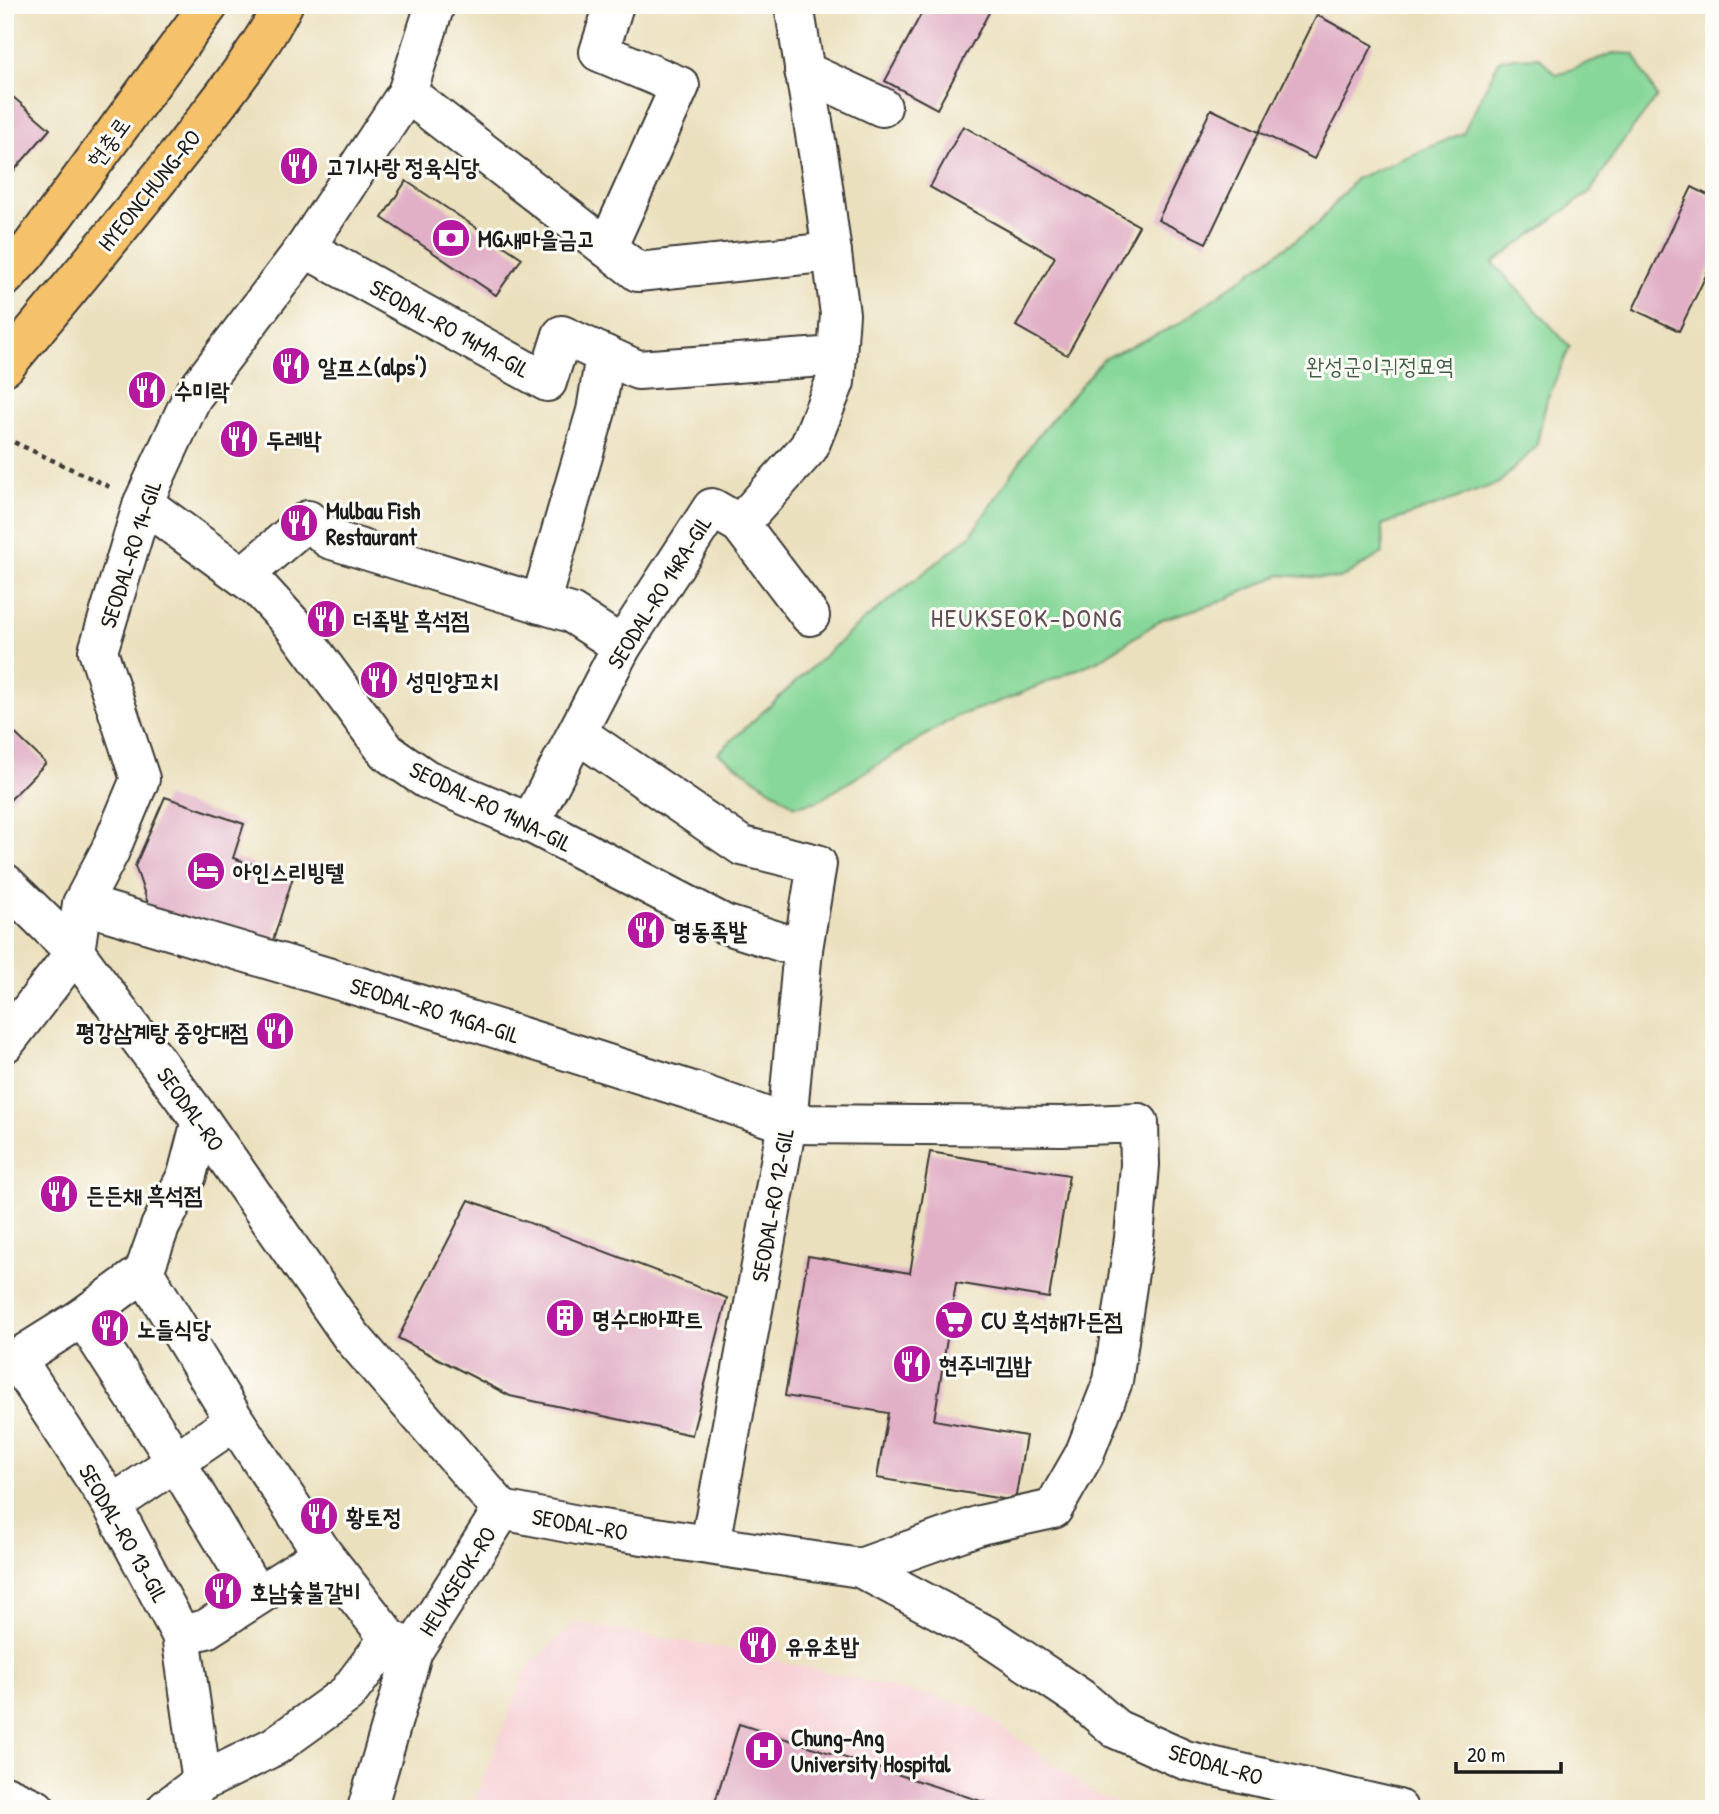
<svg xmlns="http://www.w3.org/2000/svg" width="1719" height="1814" font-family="'Patrick Hand','Poor Story',sans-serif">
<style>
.built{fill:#f7cfd4}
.green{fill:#86d798;stroke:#517a5a;stroke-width:2}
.building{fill:#e1b0c6}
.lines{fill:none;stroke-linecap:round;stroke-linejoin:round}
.minor-casing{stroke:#3b3934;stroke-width:42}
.major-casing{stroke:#3b3934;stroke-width:42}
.path{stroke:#3b3934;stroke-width:4.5;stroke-dasharray:5 5;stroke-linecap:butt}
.minor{stroke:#fff;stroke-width:38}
.major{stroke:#f5c16b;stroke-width:38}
.labels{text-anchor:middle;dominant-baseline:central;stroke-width:6;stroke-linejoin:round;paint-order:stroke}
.street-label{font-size:23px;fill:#1c1c1c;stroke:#fdfcf7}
.poi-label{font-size:23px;font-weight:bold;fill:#1c1c1c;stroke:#fdfcf7;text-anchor:start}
.park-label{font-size:23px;fill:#415d47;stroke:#fdfcf7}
.quarter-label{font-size:26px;letter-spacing:2px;fill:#615058;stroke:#fdfcf7}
</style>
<rect width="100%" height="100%" fill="#fdfcf7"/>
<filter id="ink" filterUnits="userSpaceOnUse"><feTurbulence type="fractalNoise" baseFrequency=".0143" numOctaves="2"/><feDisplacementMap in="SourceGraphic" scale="14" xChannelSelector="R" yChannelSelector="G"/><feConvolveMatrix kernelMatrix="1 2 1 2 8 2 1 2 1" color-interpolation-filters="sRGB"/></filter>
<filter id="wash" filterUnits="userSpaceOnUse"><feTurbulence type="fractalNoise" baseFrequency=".00686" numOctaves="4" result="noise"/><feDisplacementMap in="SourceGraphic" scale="28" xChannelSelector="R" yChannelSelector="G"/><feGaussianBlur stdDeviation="1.57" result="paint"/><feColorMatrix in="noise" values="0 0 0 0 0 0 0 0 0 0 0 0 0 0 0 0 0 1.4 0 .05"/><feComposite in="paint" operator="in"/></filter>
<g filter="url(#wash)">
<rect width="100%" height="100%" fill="#ebe0be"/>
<polygon class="built" points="575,1623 722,1648 973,1706 1095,1794 1131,1809 471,1809 528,1665"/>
<polygon class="green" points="1613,53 1634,54 1657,97 1617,149 1591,191 1493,263 1570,347 1547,399 1536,447 1499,483 1382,525 1383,553 1339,579 1280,575 1220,602 1163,619 1099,660 1007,699 957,716 818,801 795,806 718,753 858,625 970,536 1035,439 1103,359 1177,325 1318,224 1355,179 1463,133 1500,59 1539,57 1557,75"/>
<g id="blocks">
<g class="building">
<polygon points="926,5 993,5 937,109 885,81"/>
<polygon points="1317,15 1373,45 1314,159 1259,132"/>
<polygon points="5,90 50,129 5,181"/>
<polygon points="1211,109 1259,132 1206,243 1158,220"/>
<polygon points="963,126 1139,226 1067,355 1016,326 1055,257 930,187"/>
<polygon points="406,181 522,258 496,295 382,218"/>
<polygon points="1692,187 1714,198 1714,259 1679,331 1633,309"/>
<polygon points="5,724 46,763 5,805"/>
<polygon points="165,797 244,824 233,858 293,877 270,950 151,912 135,866"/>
<polygon points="930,1152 1069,1175 1049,1298 956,1283 934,1420 1026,1436 1015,1501 877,1478 888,1413 785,1396 808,1256 910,1273"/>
<polygon points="469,1200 727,1298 692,1435 510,1396 398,1338"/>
<polygon points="739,1724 1003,1808 1003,1809 713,1809"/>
</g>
</g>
</g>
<g filter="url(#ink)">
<use href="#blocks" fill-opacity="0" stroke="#3b3934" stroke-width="2"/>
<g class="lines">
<g class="minor-casing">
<g id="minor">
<polyline points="804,71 882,107"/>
<polyline points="407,93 638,272 832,252"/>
<polyline points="305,248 547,382 562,335 638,370 837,356"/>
<polyline points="607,248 680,86 599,52 614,5"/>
<polyline points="143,503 260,589 293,625 387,752 426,779 530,823 724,924 803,949"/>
<polyline points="740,524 810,616"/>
<polyline points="243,576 308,520 329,539 571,613 622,646"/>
<polyline points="540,604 596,411 605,355"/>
<polyline points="577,733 742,846 817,864 803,949 787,1124 710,1544"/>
<polyline points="530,823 622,646 712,508 740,524 809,447 835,382 840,314 821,171 794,5"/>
<polyline points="5,883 75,952 201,1121 351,1336 502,1510 583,1526 860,1568 986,1635 1080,1698 1116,1729 1185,1760 1398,1809"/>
<polyline points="82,904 428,1007 693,1091 787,1124 1062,1126 1139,1123 1140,1165 1134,1238 1113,1381 1084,1455 1053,1509 980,1525 860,1568"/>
<polyline points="5,1043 75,952 82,904 110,851 140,779 98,651 143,503 192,397 305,248 407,93 435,5"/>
<polyline points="144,1272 235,1421 323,1554 389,1638"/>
<polyline points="83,1317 175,1460 257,1596"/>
<polyline points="17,1360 112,1505 181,1635 202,1782"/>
<polyline points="5,1366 83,1317 144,1272 160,1227 187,1175 201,1121"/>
<polyline points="112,1505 235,1421"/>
<polyline points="181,1635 206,1629 323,1554"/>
<polyline points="5,1795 36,1809"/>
<polyline points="166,1809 202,1782 275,1746 347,1694 389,1638 411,1650"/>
<polyline points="367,1809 413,1651 502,1510"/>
</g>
</g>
<g class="major-casing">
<g id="major">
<polyline points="5,277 26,254 209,5"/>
<path d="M5 366C66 293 126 220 185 146 219 101 257 56 283 5"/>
</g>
</g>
<polyline class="path" points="5,438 112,488"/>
<use href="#minor" class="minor"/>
<use href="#major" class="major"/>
</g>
</g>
<defs>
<g id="restaurant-disc" transform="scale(2.0125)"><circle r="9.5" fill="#b5179e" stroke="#fdfcf7"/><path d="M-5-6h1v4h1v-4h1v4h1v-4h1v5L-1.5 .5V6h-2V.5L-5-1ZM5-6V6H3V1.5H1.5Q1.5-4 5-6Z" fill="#fff"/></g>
<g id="bank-disc" transform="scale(2.0125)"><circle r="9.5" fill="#b5179e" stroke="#fdfcf7"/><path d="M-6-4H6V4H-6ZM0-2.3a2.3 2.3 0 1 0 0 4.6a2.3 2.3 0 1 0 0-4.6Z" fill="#fff"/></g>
<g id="hotel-disc" transform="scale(2.0125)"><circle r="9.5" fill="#b5179e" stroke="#fdfcf7"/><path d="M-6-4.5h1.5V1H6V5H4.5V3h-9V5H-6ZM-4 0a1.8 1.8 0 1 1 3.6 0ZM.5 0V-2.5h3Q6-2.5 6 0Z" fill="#fff"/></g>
<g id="building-disc" transform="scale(2.0125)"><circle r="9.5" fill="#b5179e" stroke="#fdfcf7"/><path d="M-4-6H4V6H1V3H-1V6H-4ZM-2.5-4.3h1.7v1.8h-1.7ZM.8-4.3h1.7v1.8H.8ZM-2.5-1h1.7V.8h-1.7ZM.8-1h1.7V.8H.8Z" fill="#fff"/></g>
<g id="supermarket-disc" transform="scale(2.0125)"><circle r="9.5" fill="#b5179e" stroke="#fdfcf7"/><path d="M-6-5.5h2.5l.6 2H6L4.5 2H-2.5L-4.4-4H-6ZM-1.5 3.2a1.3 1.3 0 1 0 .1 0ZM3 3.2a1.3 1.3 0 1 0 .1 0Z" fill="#fff"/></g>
<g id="hospital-disc" transform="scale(2.0125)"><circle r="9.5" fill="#b5179e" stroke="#fdfcf7"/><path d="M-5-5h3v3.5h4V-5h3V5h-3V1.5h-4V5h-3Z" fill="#fff"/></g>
</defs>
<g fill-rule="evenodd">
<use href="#restaurant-disc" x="299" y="166"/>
<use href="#bank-disc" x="451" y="238"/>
<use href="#restaurant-disc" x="291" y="366"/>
<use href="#restaurant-disc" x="147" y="390"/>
<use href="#restaurant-disc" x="239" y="439"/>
<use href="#restaurant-disc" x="299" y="523"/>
<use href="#restaurant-disc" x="326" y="619"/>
<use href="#restaurant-disc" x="379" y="680"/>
<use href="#hotel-disc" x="206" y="871"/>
<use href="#restaurant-disc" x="646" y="930"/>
<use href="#restaurant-disc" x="275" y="1031"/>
<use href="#restaurant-disc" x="59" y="1194"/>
<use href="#building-disc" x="565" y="1318"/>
<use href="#supermarket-disc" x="954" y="1320"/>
<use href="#restaurant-disc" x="110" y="1328"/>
<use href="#restaurant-disc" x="912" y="1364"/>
<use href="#restaurant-disc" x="319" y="1516"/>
<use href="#restaurant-disc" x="223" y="1591"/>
<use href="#restaurant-disc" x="758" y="1645"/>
<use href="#hospital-disc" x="764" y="1750"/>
</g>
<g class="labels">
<g class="street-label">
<text transform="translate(108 142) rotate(-54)">현충로</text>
<text transform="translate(149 190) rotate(-51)">HYEONCHUNG-RO</text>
<text transform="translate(450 328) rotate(29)">SEODAL-RO 14MA-GIL</text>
<text transform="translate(130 554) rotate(-72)">SEODAL-RO 14-GIL</text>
<text transform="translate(659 592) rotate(-58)">SEODAL-RO 14RA-GIL</text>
<text transform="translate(491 806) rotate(26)">SEODAL-RO 14NA-GIL</text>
<text transform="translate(435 1010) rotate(17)">SEODAL-RO 14GA-GIL</text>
<text transform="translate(191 1109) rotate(54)">SEODAL-RO</text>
<text transform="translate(772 1205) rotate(-80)">SEODAL-RO 12-GIL</text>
<text transform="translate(580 1524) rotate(10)">SEODAL-RO</text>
<text transform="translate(124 1533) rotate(60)">SEODAL-RO 13-GIL</text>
<text transform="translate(457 1581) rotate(-58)">HEUKSEOK-RO</text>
<text transform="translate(1216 1764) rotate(16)">SEODAL-RO</text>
</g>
<g class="poi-label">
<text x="326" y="166">고기사랑 정육식당</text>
<text x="478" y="238">MG새마을금고</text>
<text x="318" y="366">알프스(alps')</text>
<text x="174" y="390">수미락</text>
<text x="266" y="439">두레박</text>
<text x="326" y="510">Mulbau Fish<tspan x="326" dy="26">Restaurant</tspan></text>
<text x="353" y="619">더족발 흑석점</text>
<text x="406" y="680">성민양꼬치</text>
<text x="233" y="871">아인스리빙텔</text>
<text x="673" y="930">명동족발</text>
<text x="248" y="1031" text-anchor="end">평강삼계탕 중앙대점</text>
<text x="86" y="1194">든든채 흑석점</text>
<text x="592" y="1318">명수대아파트</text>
<text x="981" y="1320">CU 흑석해가든점</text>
<text x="137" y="1328">노들식당</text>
<text x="939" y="1364">현주네김밥</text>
<text x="346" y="1516">황토정</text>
<text x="250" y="1591">호남숯불갈비</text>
<text x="785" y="1645">유유초밥</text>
<text x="791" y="1737">Chung-Ang<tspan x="791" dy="26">University Hospital</tspan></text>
</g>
<g class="park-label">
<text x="1380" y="365">완성군이귀정묘역</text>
</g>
<g class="quarter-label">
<text x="1027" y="617">HEUKSEOK-DONG</text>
</g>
</g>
<rect width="1719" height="1814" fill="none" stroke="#fdfcf7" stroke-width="28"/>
<path d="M1456 1762v10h105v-10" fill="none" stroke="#1c1c1c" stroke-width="3.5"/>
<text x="1467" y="1762" font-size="21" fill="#1c1c1c" stroke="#fdfcf7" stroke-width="5" paint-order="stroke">20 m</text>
</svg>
